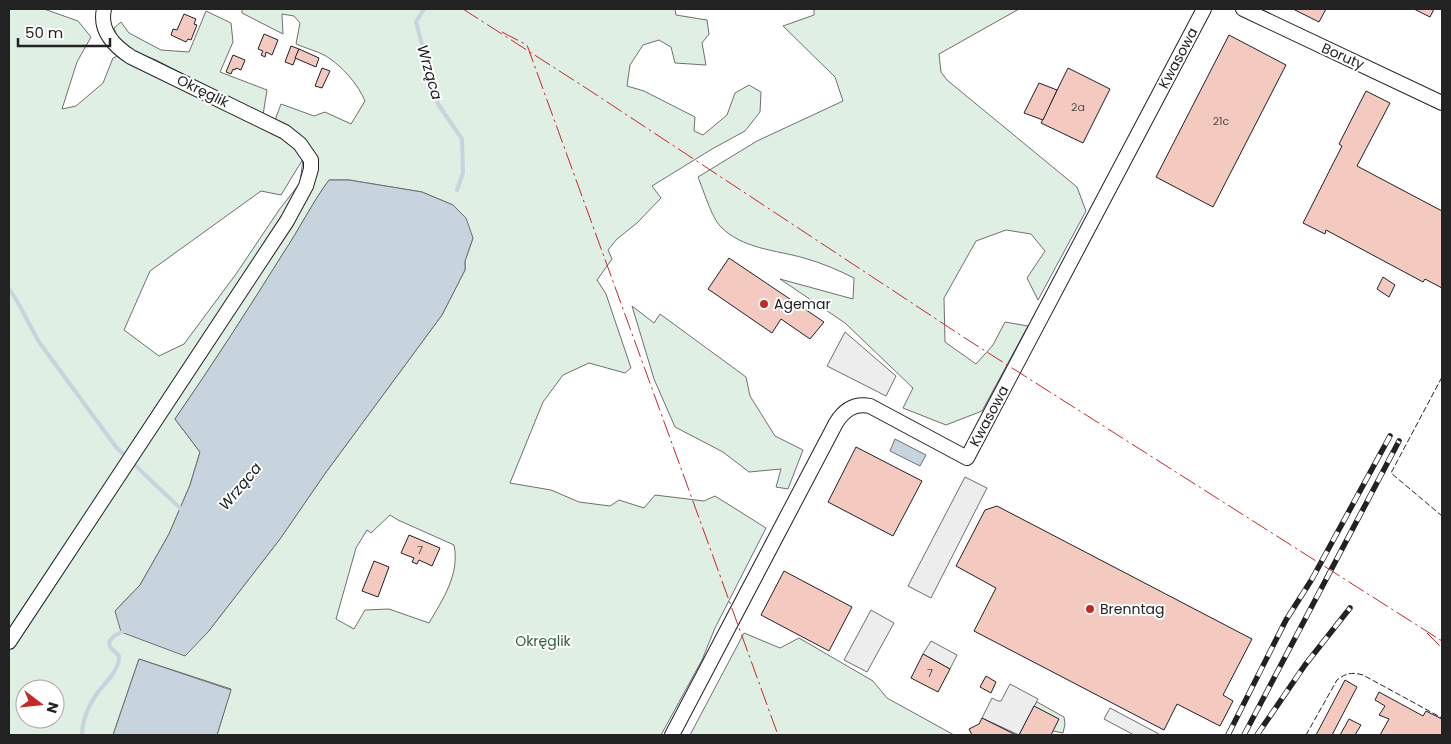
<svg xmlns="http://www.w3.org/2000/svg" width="1451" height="744" font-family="Poppins,sans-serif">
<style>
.green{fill:#e0efe3;stroke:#6f6f6f;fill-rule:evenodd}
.parking{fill:#ededed;stroke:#6f6f6f}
.water{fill:#c7d3dd;stroke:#6f6f6f}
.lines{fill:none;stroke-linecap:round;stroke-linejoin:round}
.stream{stroke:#c7d3dd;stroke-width:4}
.building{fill:#f3c9c0;stroke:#222}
.minor-casing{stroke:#222;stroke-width:16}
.minor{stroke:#fff;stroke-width:14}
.rail-casing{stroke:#222;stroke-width:5.5}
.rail{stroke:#fff;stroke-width:4;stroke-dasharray:11;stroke-linecap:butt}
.fence{stroke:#222;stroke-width:1;stroke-dasharray:6 2.5;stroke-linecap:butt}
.power{stroke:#c62828;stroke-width:1;stroke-dasharray:18 4 2.5 4;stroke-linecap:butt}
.poi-dot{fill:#c62828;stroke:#fff;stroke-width:2}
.labels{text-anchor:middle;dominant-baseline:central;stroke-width:4;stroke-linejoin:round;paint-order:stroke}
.number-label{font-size:11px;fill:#564c4a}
.street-label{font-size:14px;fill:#222;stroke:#fff}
.poi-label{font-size:14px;fill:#222;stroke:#fff;text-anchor:start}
.park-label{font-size:14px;fill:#2f5e38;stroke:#fff}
.water-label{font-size:15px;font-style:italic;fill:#222;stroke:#fff}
</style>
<rect width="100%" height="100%" fill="#fff"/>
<g class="green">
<path d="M9 9H44L78 21 91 37 77 62 62 109 76 106 103 83 113 58 118 56 271 131 281 104 314 116 325 112 351 124 365 101C358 84 342 66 326 56 317 51 305 48 296 44L300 23 294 16 282 14 283 34 242 13V9H675L676 15 707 20 709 34 702 43 706 65 675 63 671 47 659 40 643 45 630 65 627 86 644 91 695 117 694 131 703 135 727 115 735 93 749 85 761 92 760 112 745 131 712 149 652 186 661 198 637 223 617 239 608 250 612 259 597 280 606 294 631 368 625 373 589 363 563 375 543 402 510 483 551 490 579 502 610 506 619 500 644 508 655 495 704 501 715 496 766 528 715 628 702 660 661 735H217L231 689 139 659 113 735H9ZM303 159 300 183 279 210 236 274 184 344 159 356 124 330 150 271 261 191 281 195ZM329 180H349L422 192 453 205 473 238 465 261V270L442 315 324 475 280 539 208 632 199 640 115 611 140 585 169 534 190 485 200 452 175 419C213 364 249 308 284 252 300 228 312 203 329 180ZM390 515 398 520 454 545C460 574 443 599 429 623L389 609 365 610 354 629 336 619 356 548 367 530 371 533ZM25 689H55V719H25Z"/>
<path d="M814 9H1019L939 54 941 72 947 80 1077 187 1086 211 1038 300 1027 278 1045 251 1031 234 1006 230 976 241 944 298 945 342 976 364 993 345 1005 322 1028 326 982 411 946 425 903 408 913 388 845 323 780 279 853 299 854 278C838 270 822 263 804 258 776 250 742 249 720 226 712 218 703 189 698 177L757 141 843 101 835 77 783 26 814 15Z"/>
<polygon points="206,11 231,23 233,42 220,72 267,90 263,115 156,60 136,52 117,36 114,28 121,22 129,33 161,50 189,52"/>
<polygon points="632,306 654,323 660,314 746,377 750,396 775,436 803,450 788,489 776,487 781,469 749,472 723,452 675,427 654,379"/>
<polygon points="744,633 780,648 799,638 873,681 887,698 954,735 690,735"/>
<polygon points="1037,702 1064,717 1065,724 1063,733 1053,731 1034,706"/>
</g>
<g class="parking">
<polygon points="845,332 896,376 886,396 827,366"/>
<polygon points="965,477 987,488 931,598 908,586"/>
<polygon points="871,610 894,623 867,672 844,660"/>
<polygon points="931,641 957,655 950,669 923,654"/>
<polygon points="1010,684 1038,699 1019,735 982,718 992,698 998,701 1001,701"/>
<polygon points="1110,708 1159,734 1158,735 1134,735 1104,719"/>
</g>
<g class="water">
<path d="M329 180H349L422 192 453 205 466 218 473 238 465 261V270L442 315 324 475 280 539 208 632 185 656 121 632 115 611 140 585 169 534 190 485 200 452 175 419C213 364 249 308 284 252 300 228 312 203 329 180Z"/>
<polygon points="895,439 926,455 920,466 890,451"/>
<polygon points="139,659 231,690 217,735 113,735"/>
</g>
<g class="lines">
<g class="stream">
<polyline points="424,9 416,22 438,104 462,139 463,173 457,190"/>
<polyline points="9,289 17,301 39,342 116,447 182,510"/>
<path d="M82 735C82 721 89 704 98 692 106 682 120 669 119 656L110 647 109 642 114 636 124 631"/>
</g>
</g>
<g class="building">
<polygon points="1293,9 1326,9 1319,22"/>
<polygon points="1414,9 1434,9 1430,17"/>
<polygon points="184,14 196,19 194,24 197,25 191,40 188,39 186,42 171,35 173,29 177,30"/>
<polygon points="264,34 278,40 272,55 266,52 265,57 261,55 263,51 258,49"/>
<polygon points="1229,35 1286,65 1213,207 1156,177"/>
<polygon points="291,46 299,49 293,65 285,62"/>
<polygon points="299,49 319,58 316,67 295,58"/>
<polygon points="233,55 245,60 241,70 236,68 235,70 233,69 231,74 226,72"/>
<polygon points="322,68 330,71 322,88 315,86"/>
<polygon points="1068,68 1110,89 1083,143 1041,123"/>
<polygon points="1039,83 1057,90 1043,120 1024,113"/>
<polygon points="1366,91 1390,103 1357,166 1442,211 1442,288 1425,279 1423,282 1326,230 1325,234 1303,223 1342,146 1339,144"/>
<polygon points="729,258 824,322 810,339 781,319 772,333 708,289"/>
<polygon points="1383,277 1395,285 1389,297 1377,289"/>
<polygon points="856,447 922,481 893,536 828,502"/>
<polygon points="997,506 1252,639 1223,695 1233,701 1220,726 1177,704 1164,730 974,631 996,588 956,566 985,510"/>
<polygon points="409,535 440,548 432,566 419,560 417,564 412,562 414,558 401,553"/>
<polygon points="374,561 389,567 378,597 362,591"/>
<polygon points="784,571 852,607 829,651 761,615"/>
<polygon points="923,654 950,669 938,692 911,678"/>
<polygon points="986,676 996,682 991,693 980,687"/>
<polygon points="1345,680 1357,687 1332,735 1316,735"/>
<polygon points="1379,692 1423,716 1426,711 1442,719 1442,735 1380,735 1389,719 1379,715 1385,706 1375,700"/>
<polygon points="1034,706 1059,719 1051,735 1019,735"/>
<polygon points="982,718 1016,735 972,735 969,729 979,724"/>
<polygon points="1349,719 1361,725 1355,735 1340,735"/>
</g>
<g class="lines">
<g class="minor-casing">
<g id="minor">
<polyline points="1243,9 1442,103"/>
<path d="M9 642 287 221 306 186 311 169V160L300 144 285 132 131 57C114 46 99 31 104 9"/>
<path d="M672 735 836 423C844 410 854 403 870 406L967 458 1204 9"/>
</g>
</g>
<use href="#minor" class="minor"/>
<g class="rail-casing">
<g id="rail">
<polyline points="1228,735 1286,620 1312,579 1390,436"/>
<polyline points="1244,735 1399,441"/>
<polyline points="1257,735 1305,665 1350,608"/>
</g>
</g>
<use href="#rail" class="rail"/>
<g class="fence">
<polyline points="1442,377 1391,473 1442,516"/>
<path d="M1306 735 1337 680C1346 673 1352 672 1363 675L1442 718"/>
</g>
<g class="power">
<polyline points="463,9 589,90 968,340 1442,641"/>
<polyline points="502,32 527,45 778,735"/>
<polyline points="1427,633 1442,648"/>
</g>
</g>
<g class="poi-dot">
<circle cx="764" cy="304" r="5"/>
<circle cx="1090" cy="609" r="5"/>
</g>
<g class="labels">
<g class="number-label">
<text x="1078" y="107">2a</text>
<text x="1221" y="121">21c</text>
<text x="420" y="550">7</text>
<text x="930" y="673">7</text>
</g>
<g class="street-label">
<text transform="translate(1343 56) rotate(24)">Boruty</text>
<text transform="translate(1178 58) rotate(-62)">Kwasowa</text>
<text transform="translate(203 91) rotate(26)">Okręglik</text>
<text transform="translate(989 416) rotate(-62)">Kwasowa</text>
</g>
<g class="poi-label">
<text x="774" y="304">Agemar</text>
<text x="1100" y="609">Brenntag</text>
</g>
<g class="park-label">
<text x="543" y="641">Okręglik</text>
</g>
<g class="water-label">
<text transform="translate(430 72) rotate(74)">Wrząca</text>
<text transform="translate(240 486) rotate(-50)">Wrząca</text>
</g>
</g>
<rect width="1451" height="744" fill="none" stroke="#222222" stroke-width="20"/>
<g transform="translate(40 704) rotate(106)"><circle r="24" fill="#ffffff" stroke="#a7a7a7"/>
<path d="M0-4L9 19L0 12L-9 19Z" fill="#c62828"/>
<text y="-8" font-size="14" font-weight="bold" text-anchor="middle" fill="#222222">N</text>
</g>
<path d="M18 38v8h92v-8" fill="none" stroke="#222222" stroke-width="2.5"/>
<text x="25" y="38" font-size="15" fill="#222222" stroke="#ffffff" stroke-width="4" paint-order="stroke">50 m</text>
</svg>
